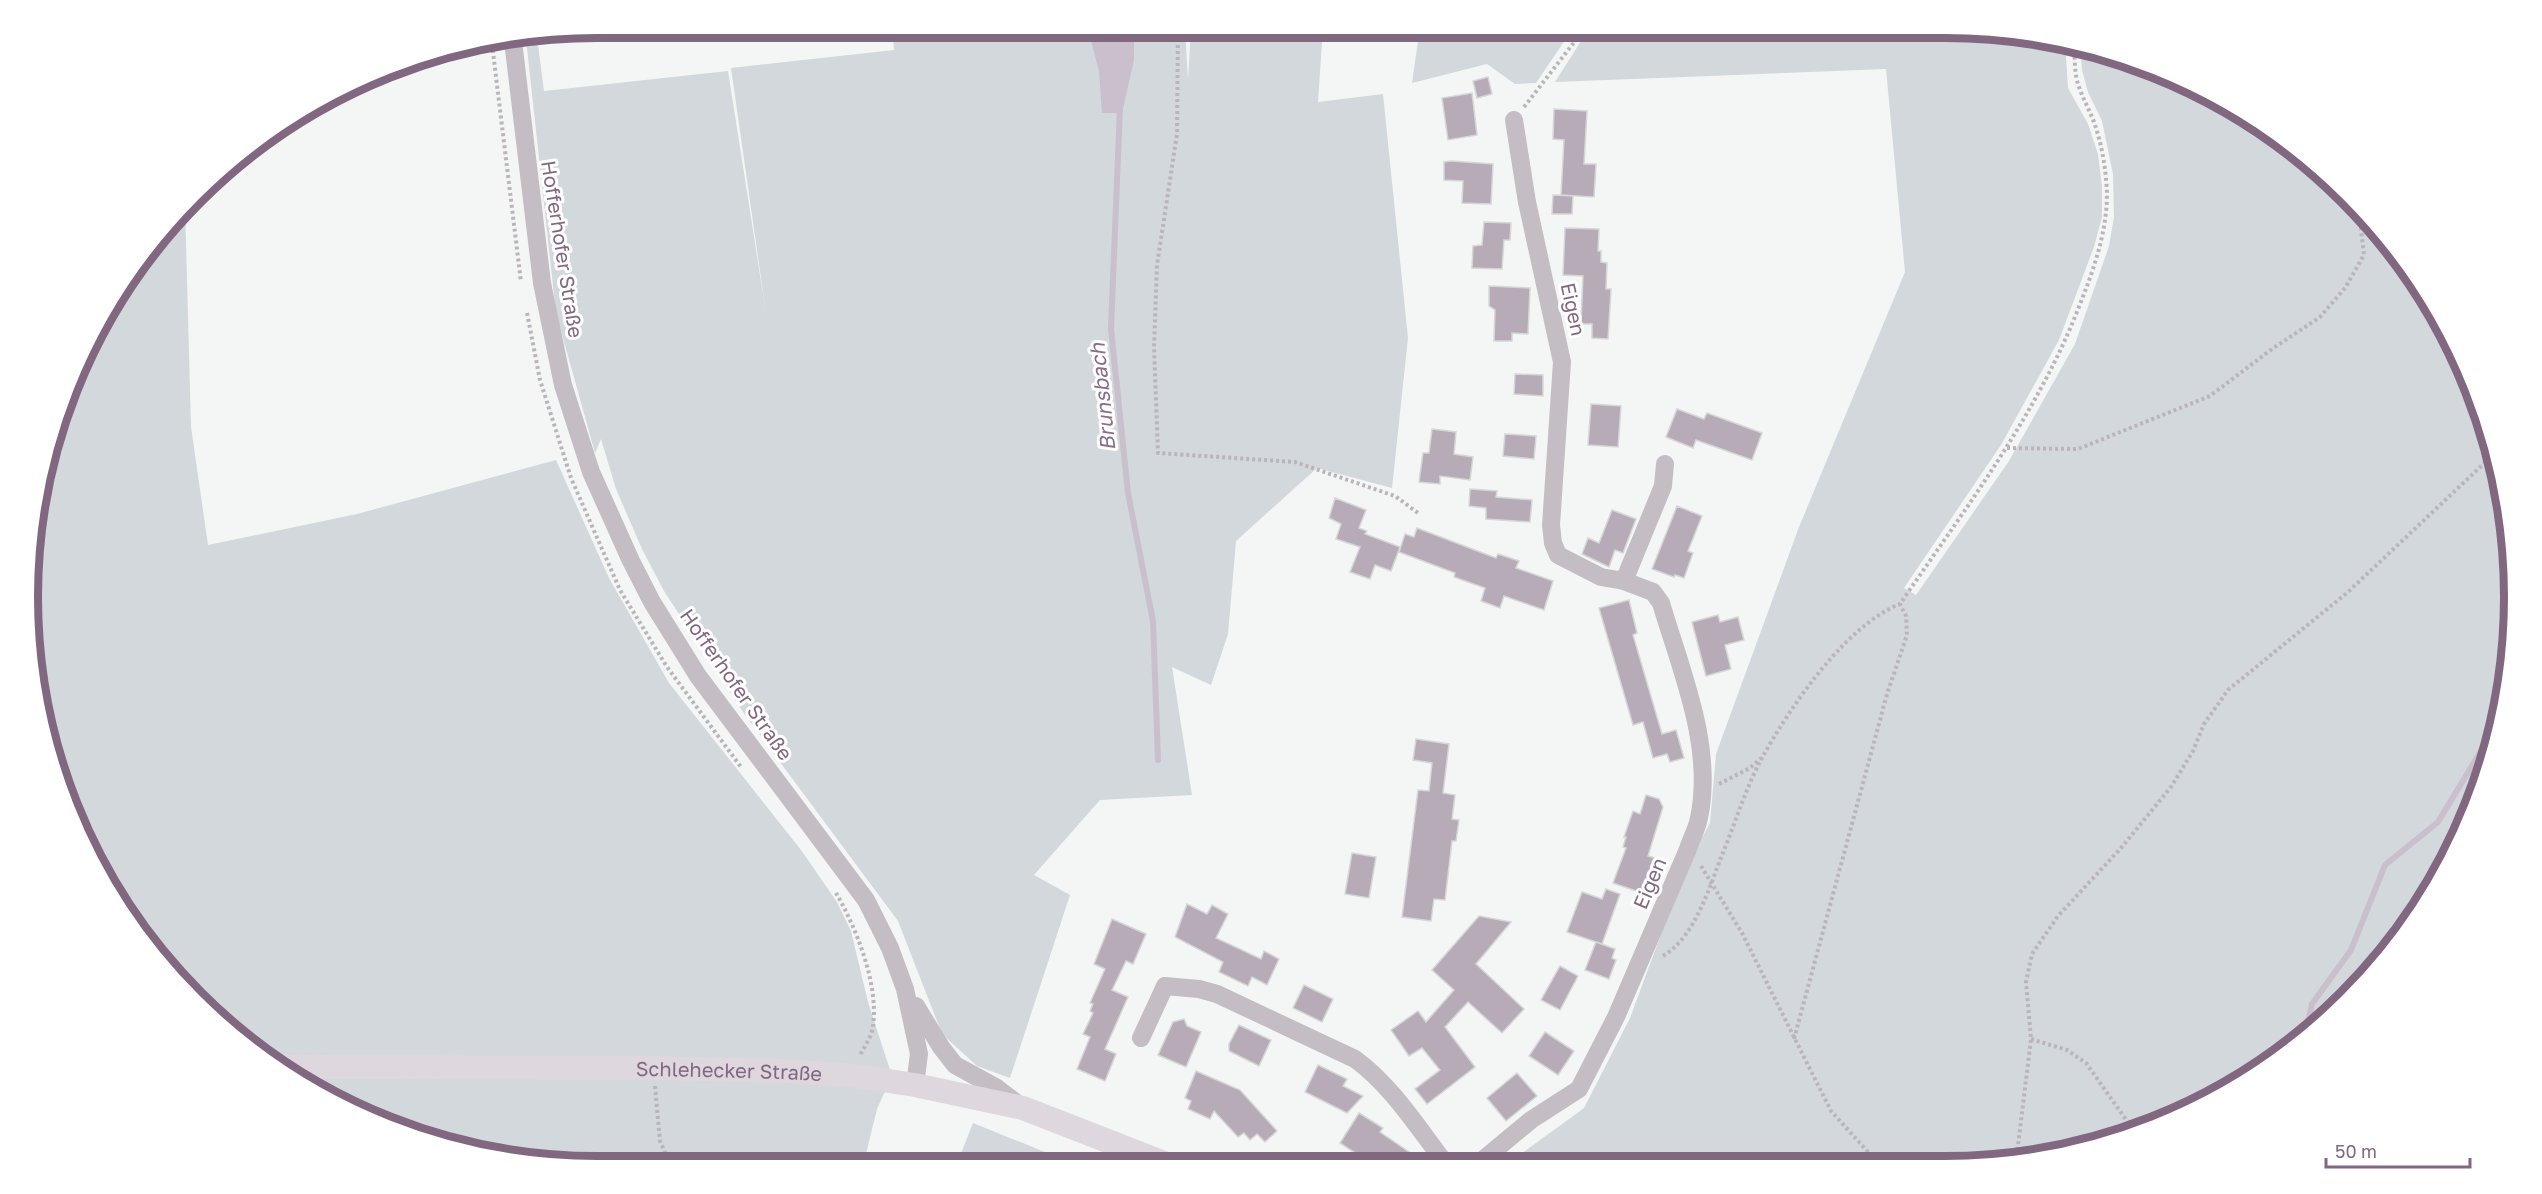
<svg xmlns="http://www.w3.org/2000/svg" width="2542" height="1194" font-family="'Golos Text',sans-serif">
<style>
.green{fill:#d2d8db}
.water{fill:#cabfcc}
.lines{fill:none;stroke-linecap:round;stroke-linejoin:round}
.stream{stroke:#cabfcc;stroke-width:6}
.building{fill:#b6abb7;stroke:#d5d7d7;stroke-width:1.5}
.path{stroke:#bbb5bb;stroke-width:4;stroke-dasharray:3 3;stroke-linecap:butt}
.minor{stroke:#c4bdc4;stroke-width:18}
.major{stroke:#ded7de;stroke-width:24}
.labels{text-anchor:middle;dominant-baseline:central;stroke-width:6;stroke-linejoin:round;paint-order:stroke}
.street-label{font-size:20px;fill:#826781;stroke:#fff}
.water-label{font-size:21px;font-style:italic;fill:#896d8c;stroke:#fff}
.rim{fill:none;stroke:#826781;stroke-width:8}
</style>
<rect width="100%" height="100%" fill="#f3f6f5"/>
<g class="green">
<polygon points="892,27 1185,27 1188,80 1191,27 1323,27 1318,102 1383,94 1408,338 1392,488 1317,468 1236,541 1228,634 1211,685 1172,667 1192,795 1100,800 1034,875 1070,895 1010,1078 977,1066 942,1034 898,921 745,715 664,591 642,549 616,489 601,439 595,453 556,313 526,39 537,37 544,91 728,71 766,313 731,68 894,50"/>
<polygon points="1420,27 1574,27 1536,83 1515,84 1487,64 1412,83"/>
<polygon points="1590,27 1945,27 2065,41 2068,88 2088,124 2098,154 2102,186 2102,217 2094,247 2059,340 2001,445 1904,588 1916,595 2009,461 2075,344 2109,246 2114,217 2113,174 2102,121 2088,92 2082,70 2080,45 2163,71 2262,123 2348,194 2419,281 2472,379 2504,486 2515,597 2504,709 2471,815 2397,944 2292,1049 2163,1124 2020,1162 1507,1164 1584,1108 1630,1018 1686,867 1710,823 1716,754 1799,527 1905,272 1886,69 1555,82"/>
<polygon points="185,206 191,427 208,545 357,514 556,460 609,578 669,683 801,850 837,902 851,931 868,1002 892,1076 877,1109 863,1166 597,1167 485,1156 379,1123 280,1071 194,1000 86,849 32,671 38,485 104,312 168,221"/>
<polygon points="973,1123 1077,1165 956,1166"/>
</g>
<polygon class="water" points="1121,27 1134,27 1134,60 1122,113 1102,113 1099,71 1090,37"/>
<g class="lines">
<g class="stream">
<polyline points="1120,107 1111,329 1128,493 1153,621 1158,760"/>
<polyline points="2305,1036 2312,1004 2351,950 2385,865 2438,822 2501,718"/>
</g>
</g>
<g class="building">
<polygon points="1488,77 1492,94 1477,98 1473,81"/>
<polygon points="1472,93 1477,135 1448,140 1442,98"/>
<polygon points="1554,109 1587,111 1584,164 1596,164 1594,197 1561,195 1564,140 1553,139"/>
<polygon points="1451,161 1493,164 1491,204 1462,203 1463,181 1444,180 1444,162"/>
<polygon points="1553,195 1573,196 1572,214 1552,214"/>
<polygon points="1484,222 1511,223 1510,240 1504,240 1502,269 1472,268 1473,246 1482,245"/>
<polygon points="1565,228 1599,229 1598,251 1601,251 1601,262 1607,263 1606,289 1611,289 1608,339 1592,338 1592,324 1581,324 1583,276 1563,275"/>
<polygon points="1489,286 1530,288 1528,334 1512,333 1512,341 1494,341 1495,310 1489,306"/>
<polygon points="1515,374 1543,375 1543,396 1514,394"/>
<polygon points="1591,404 1621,406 1618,447 1588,445"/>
<polygon points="1677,409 1704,419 1707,413 1762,433 1752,460 1696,440 1693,448 1666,437"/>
<polygon points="1432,429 1456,432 1454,454 1473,457 1470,480 1440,476 1440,484 1419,482 1423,453 1429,453"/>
<polygon points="1505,434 1536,436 1534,459 1503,456"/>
<polygon points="1470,489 1497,491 1496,497 1532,500 1530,522 1486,519 1486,508 1469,506"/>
<polygon points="1335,498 1366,510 1359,528 1367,531 1365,534 1400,547 1391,571 1375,565 1370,579 1350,572 1360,547 1336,539 1341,524 1329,518"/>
<polygon points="1677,506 1702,516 1688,551 1693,553 1684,578 1675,575 1674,577 1652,569"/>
<polygon points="1612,510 1636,519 1623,553 1615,550 1609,567 1582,554 1588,538 1599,543"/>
<polygon points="1417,528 1496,558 1498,554 1519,561 1516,568 1553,581 1544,610 1504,596 1500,608 1481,601 1485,588 1454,577 1455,573 1399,552 1405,534 1414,537"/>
<polygon points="1629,600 1637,633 1633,635 1662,734 1676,730 1684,758 1670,762 1667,754 1653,758 1643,722 1633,725 1599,608"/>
<polygon points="1718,615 1720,622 1738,617 1744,640 1725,645 1731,669 1706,676 1692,622"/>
<polygon points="1416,739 1449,744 1443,793 1455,795 1452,819 1459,820 1456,841 1452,841 1445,900 1434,899 1431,921 1402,917 1418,790 1429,791 1432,763 1413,760"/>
<polygon points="1646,795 1659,799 1663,807 1648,856 1655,858 1642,893 1613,883 1626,848 1623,847 1626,837 1624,837 1633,811 1640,814"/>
<polygon points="1352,853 1376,857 1369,898 1345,894"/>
<polygon points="1606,889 1620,894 1602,944 1567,932 1582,892 1602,899"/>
<polygon points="1187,904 1207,914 1212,905 1228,914 1216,938 1261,959 1264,951 1279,959 1267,985 1252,977 1248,986 1219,972 1223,962 1175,937"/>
<polygon points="1479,916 1511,922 1476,964 1524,1009 1502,1033 1468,1002 1445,1027 1475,1067 1427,1104 1415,1089 1440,1070 1422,1048 1409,1056 1391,1030 1418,1011 1426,1022 1454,990 1432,970"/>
<polygon points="1112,919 1146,934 1133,964 1126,961 1112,990 1128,997 1105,1049 1116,1054 1105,1081 1077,1069 1090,1037 1083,1034 1093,1013 1090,1011 1093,1004 1090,1003 1105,969 1094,964"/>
<polygon points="1596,942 1615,949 1612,958 1616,960 1609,979 1585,970"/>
<polygon points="1560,966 1578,976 1560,1010 1541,1000"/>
<polygon points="1304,985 1333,999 1322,1022 1293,1008"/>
<polygon points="1184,1019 1187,1026 1201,1032 1186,1067 1158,1055 1173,1022"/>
<polygon points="1239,1025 1271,1040 1259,1066 1229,1051 1229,1044"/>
<polygon points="1545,1032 1574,1051 1558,1075 1529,1056"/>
<polygon points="1318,1065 1347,1079 1343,1086 1363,1096 1347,1113 1305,1092"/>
<polygon points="1196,1071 1240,1090 1277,1131 1265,1142 1257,1134 1250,1140 1244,1133 1238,1137 1214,1111 1210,1119 1188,1109 1191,1101 1185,1098"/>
<polygon points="1517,1073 1537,1096 1506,1121 1487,1098"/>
<polygon points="1359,1113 1383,1128 1380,1132 1412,1154 1405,1164 1372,1164 1340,1143"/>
</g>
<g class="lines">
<g class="path">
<polyline points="1178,27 1177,134 1157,265 1154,347 1158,453 1295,462 1395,496 1418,513"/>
<polyline points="492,44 521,282"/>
<polyline points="1524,107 1586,27"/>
<polyline points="527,313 540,380 571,478 620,590 667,667 741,767"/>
<polyline points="2007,448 2078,449 2210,396 2272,349 2320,317 2345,288 2364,255 2361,229 2364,214"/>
<polyline points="1719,784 1750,768 1761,758"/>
<polyline points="1701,866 1742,933 1831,1111 1878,1163"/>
<path d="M836 893C856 927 879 985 873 1026 872 1036 865 1046 860 1055"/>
<path d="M1663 956C1695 937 1709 888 1722 855 1735 824 1746 787 1762 758 1790 707 1846 625 1900 604 1967 506 2040 411 2082 299 2095 266 2107 230 2107 193 2106 169 2102 145 2094 122 2089 109 2082 97 2078 84 2074 72 2075 56 2074 43"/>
<polyline points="1794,1039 1887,694 1907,635 1906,616 1900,604"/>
<polyline points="2031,1039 2067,1050 2086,1063 2134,1131"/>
<polyline points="655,1086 660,1141 672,1167"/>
<polyline points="2016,1162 2031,1039 2026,982 2032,954 2058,916 2121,848 2171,787 2193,751 2204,724 2228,690 2348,592 2494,454"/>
</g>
<g class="minor">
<polyline points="513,41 542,283 563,385 591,472 631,561 652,602 698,676 866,900 890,948 905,989 919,1054 915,1085"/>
<polyline points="1624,581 1663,486 1665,464"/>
<polyline points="916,1006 941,1047 955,1065 997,1088 1019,1105"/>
<path d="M1141 1038 1165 986 1199 989 1217 994 1355 1059C1392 1086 1418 1128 1446 1164"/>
<path d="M1478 1164 1531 1120 1579 1089 1616 1017 1688 849C1691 839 1697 829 1699 818 1714 746 1681 671 1661 603L1653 592 1624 581 1601 577 1558 555 1553 543 1551 525 1562 362 1527 202 1514 120"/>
</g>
<path class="major" id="s1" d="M275 1067 653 1068 785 1071 849 1075 915 1085 1023 1108 1169 1165"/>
</g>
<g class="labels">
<g class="street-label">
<text transform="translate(563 249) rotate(81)">Hofferhofer Straße</text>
<text transform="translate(1574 309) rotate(78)">Eigen</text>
<text transform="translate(737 684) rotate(55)">Hofferhofer Straße</text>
<text transform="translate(1649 883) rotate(-67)">Eigen</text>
<text stroke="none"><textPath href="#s1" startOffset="454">Schlehecker Straße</textPath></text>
</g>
<g class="water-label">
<text transform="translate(1102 397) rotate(-96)">Brunsbach</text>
</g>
</g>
<path d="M0 0H2542V1194H0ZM597 38H1945A559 559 0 0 1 2504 597V597A559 559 0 0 1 1945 1156H597A559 559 0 0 1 38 597V597A559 559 0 0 1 597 38Z" fill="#fff" fill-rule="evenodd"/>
<path class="rim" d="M597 38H1945A559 559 0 0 1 2504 597V597A559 559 0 0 1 1945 1156H597A559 559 0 0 1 38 597V597A559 559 0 0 1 597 38Z"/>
<path d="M2326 1158v9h144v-9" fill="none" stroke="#826781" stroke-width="3"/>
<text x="2335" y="1158" font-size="18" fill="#826781" stroke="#ffffff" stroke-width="4.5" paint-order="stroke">50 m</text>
</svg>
